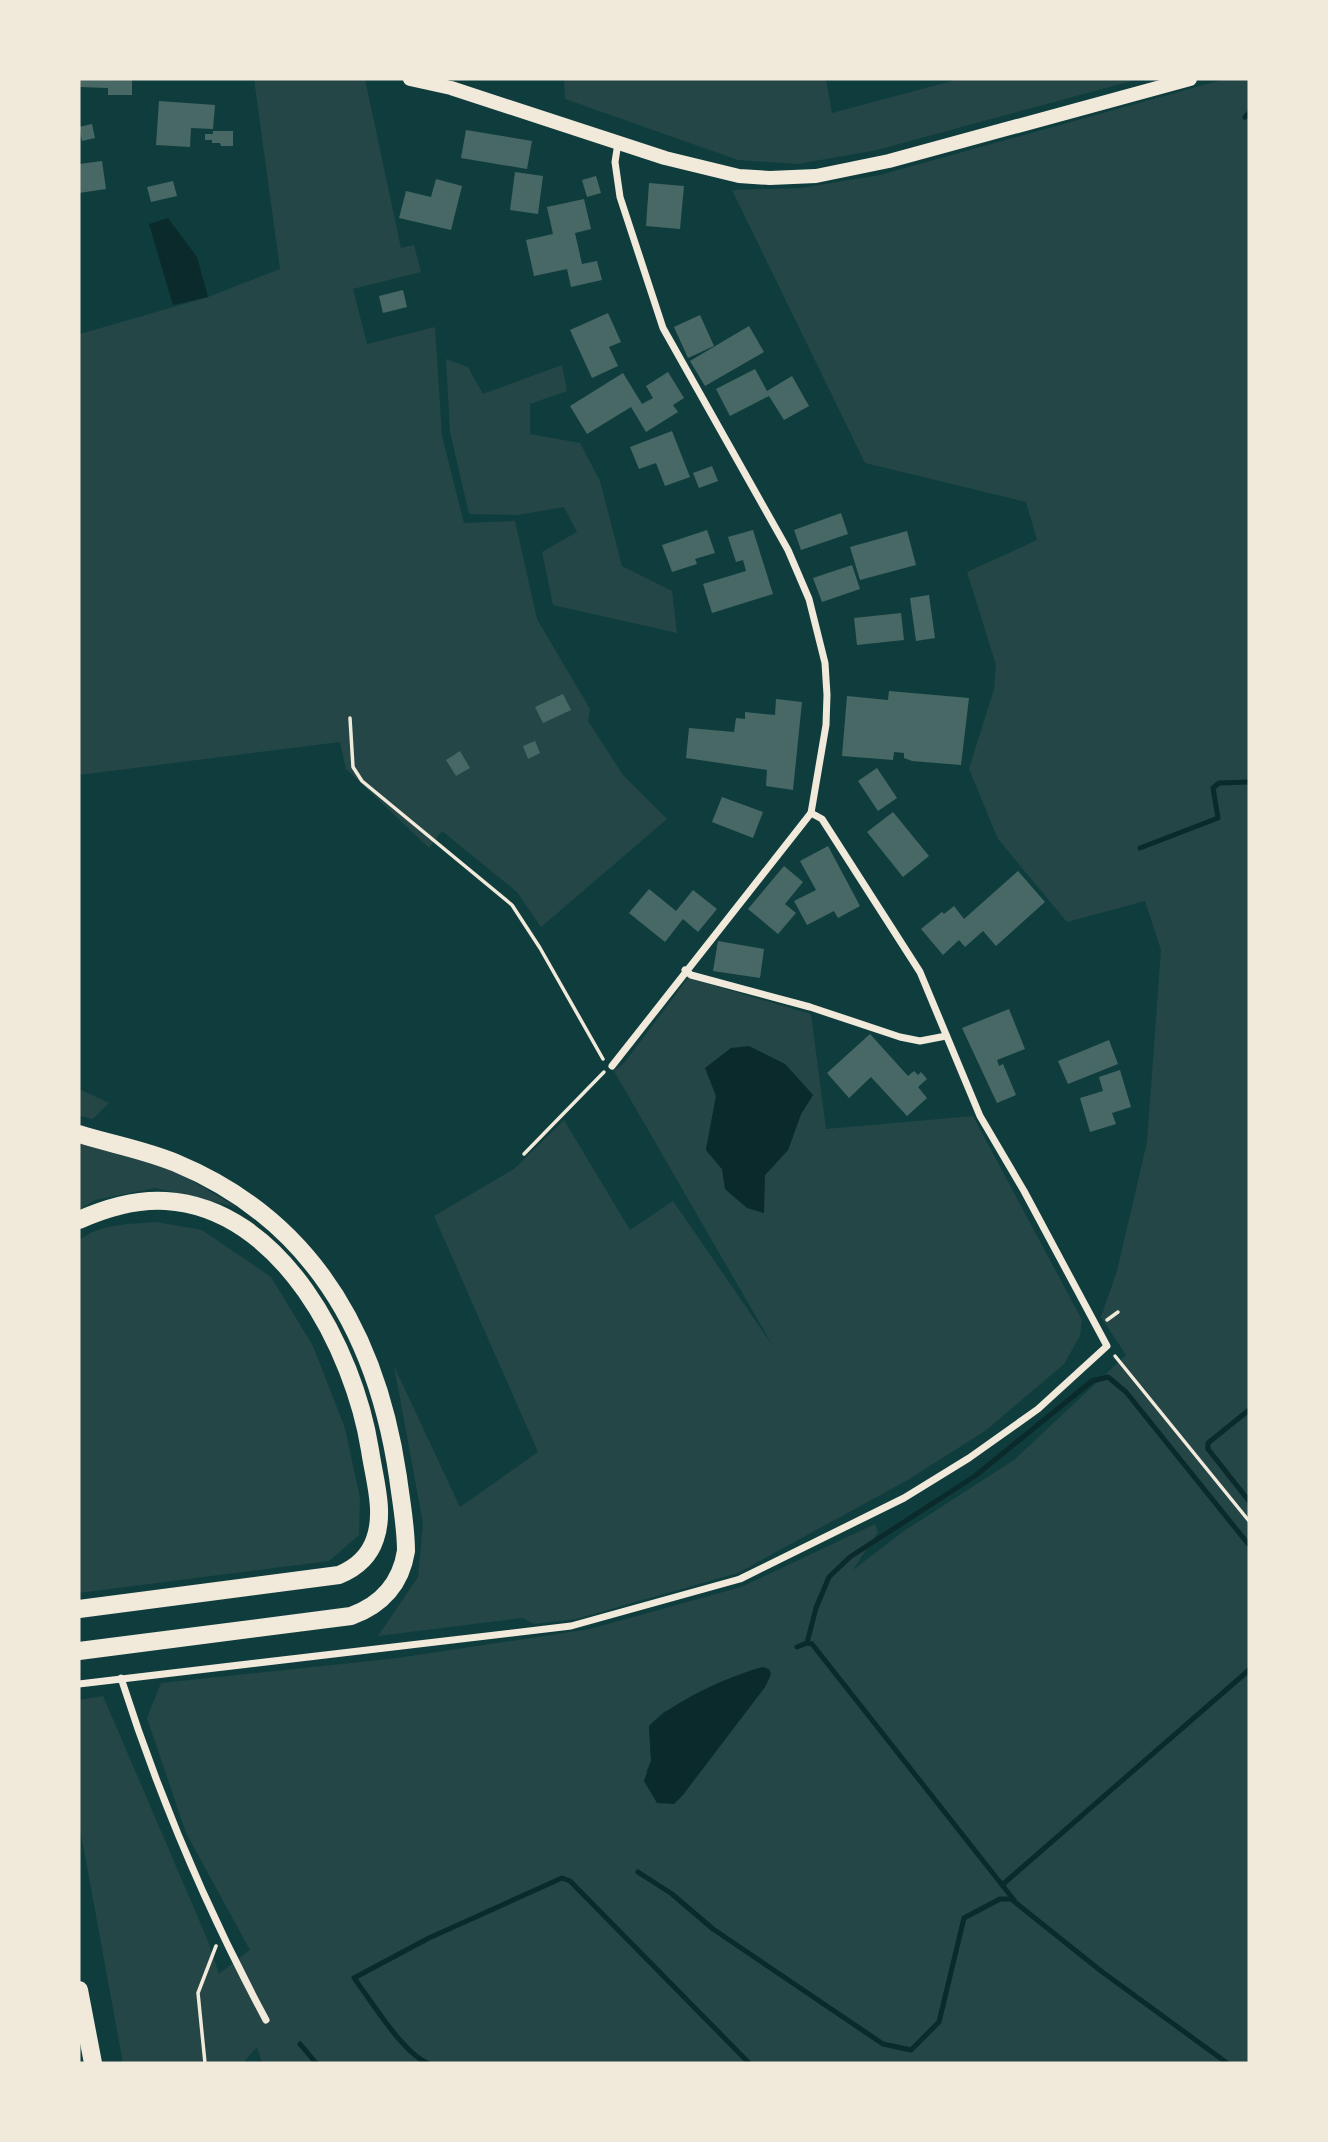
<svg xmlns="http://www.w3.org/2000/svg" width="1328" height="2142" font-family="Spectral,serif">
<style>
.green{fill:#244646;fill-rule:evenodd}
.water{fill:#0a2a2b}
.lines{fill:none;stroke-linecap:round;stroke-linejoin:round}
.stream{stroke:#0a2a2b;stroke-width:5}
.building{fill:#486865}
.path{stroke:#f1e9da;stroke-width:3.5}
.minor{stroke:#f1e9da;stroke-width:7}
.secondary{stroke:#f1e9da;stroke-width:14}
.motorway{stroke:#f1e9da;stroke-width:18}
</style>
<rect width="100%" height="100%" fill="#0f3d3e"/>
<g class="green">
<polygon points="254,79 365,79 401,248 414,245 421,272 353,289 367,344 435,327 442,436 464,523 515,521 537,619 590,709 588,721 623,775 667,819 541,927 517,892 442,831 429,848 346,769 340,742 79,775 79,330 80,334 208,297 280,269"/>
<polygon points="564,79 826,79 832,113 959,79 1139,79 877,150 798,164 738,160 565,99"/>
<path d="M1225 79H1249V2063H262L257 2047 243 2063H123L79 1823V1700L103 1696 208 1941 219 1974 250 1950 186 1833 147 1718 161 1683 398 1658 590 1629 741 1587 875 1524 878 1532 853 1570 904 1531 1014 1460 1126 1355 1101 1317 1117 1271 1147 1142 1161 950 1145 901 1067 922 998 839 969 769 994 689 996 665 967 572 1037 540 1026 502 865 463 732 190 801 188 880 175ZM771 1674 765 1687 682 1796 646 1772 651 1761 649 1726 662 1713 733 1677Z"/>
<polygon points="446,359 468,367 483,394 562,365 567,391 530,404 530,434 580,443 600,481 622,566 672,591 677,633 553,605 542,552 577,532 564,507 518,515 469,514 450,432"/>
<path d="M688 978 811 1014 826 1129 973 1116 1082 1320 1080 1336 1064 1364 985 1431 906 1481 738 1573 576 1619 534 1624 523 1618 378 1636 418 1577 423 1523 394 1366 460 1507 538 1452 434 1216 514 1169 564 1120 630 1230 673 1201 773 1346 614 1071 625 1062ZM785 1064 813 1095 801 1114 788 1150 765 1175 722 1169 706 1150 716 1096Z"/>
<polygon points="79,1089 109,1103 93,1119 79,1116"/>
<polygon points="79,1142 132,1156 181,1174 236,1207 155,1188 95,1200 79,1210"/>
<path d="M156 1222 202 1230 271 1277 313 1346 345 1428 360 1498 359 1535 329 1561 79 1593V1240C100 1224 130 1224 156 1222Z"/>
</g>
<g class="water">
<polygon points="168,218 197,257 208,297 173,305 149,224"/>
<polygon points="749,1046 785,1064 813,1095 801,1114 788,1150 765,1175 764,1213 747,1208 725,1189 722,1169 706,1150 716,1096 705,1068 731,1048"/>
<path d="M763 1667 769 1669 771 1674 765 1687 682 1796 674 1804 657 1803 644 1781 651 1761 649 1726C674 1701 728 1676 763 1667Z"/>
</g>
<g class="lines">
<g class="stream">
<polyline points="1245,117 1249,113"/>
<polyline points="1140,848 1218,818 1213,788 1219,783 1249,782"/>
<polyline points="1249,1410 1208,1443 1208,1449 1249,1501"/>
<polyline points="807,1643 812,1644 1014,1900"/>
<polyline points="797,1647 807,1643 816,1608 829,1577 850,1557 975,1476 1092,1381 1108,1377 1126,1392 1249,1545"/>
<polyline points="638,1872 672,1894 713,1929 883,2044 911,2050 939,2022 964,1918 1000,1899 1011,1899 1101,1971 1227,2063"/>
<polyline points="1002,1885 1249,1670"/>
<polyline points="300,2044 316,2063"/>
<path d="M428 2063C404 2055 370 1999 354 1978L429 1938 562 1878 570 1881 749 2063"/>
</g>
</g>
<g class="building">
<polygon points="79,79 132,79 132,95 108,95 108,88 79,87"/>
<polygon points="159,101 215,105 213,129 191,128 190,147 156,145"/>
<polygon points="92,124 95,138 82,141 79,127"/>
<polygon points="466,130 532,141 527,169 461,158"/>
<polygon points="213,131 233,131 233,146 221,146 220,143 212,143 212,140 205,140 205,134 213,134"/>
<polygon points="102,161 106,189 79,193 79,164"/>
<polygon points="515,172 543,176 538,214 510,210"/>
<polygon points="596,176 601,193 587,197 582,180"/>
<polygon points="436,179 462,186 451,230 399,218 406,191 431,197"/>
<polygon points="173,181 177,196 151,202 147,187"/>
<polygon points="649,183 684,186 680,229 646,226"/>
<polygon points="584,199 591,229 575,233 582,264 597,261 602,280 571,287 567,269 534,276 526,240 553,234 547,207"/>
<polygon points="403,290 407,307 383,313 379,296"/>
<polygon points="608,313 621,342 609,347 618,366 592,378 570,330"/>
<polygon points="700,315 714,346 688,358 674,327"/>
<polygon points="749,326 764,352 705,386 690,361"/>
<polygon points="755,369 767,391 792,376 809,406 784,420 769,396 730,416 716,389"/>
<polygon points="668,372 684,398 673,405 678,412 646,432 631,407 587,434 570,406 623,373 642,404 653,398 646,386"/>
<polygon points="672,431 690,477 665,486 656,463 639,469 630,447"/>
<polygon points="712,466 718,481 699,488 693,473"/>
<polygon points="841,513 848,534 801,550 794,530"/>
<polygon points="707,530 715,553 695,559 697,564 672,572 662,545"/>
<polygon points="753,530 773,594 712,613 703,584 746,571 743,560 736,562 728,537"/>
<polygon points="907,531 916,565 860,580 850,547"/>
<polygon points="852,565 860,589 822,602 813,578"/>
<polygon points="929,595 935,638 916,641 910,598"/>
<polygon points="901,613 904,640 857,645 854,618"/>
<polygon points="889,691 969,698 961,765 912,761 904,758 904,753 894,752 893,760 842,756 847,696 888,700"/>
<polygon points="563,694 571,710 543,723 535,707"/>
<polygon points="776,699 802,702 793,790 766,786 767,770 686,758 689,728 734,732 736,718 745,719 745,712 775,715"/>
<polygon points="535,741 540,753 528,759 523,746"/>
<polygon points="460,751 470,768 456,776 446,760"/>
<polygon points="877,768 897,798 878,811 858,781"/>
<polygon points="722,797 763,812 753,838 712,822"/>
<polygon points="893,812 929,856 903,877 867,832"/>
<polygon points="828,846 860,906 838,918 834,911 807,925 794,901 816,890 800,861"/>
<polygon points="784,866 803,882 785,904 796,913 778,934 748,909"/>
<polygon points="1018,871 1045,902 996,946 983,931 965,947 959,940 943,955 921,929 942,912 944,914 954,906 964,919"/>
<polygon points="649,889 676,911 693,890 717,909 698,932 683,919 665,942 629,913"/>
<polygon points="718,941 764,949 760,978 713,971"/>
<polygon points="1009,1009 1025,1049 997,1060 999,1066 1003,1064 1016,1095 997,1103 962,1028"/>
<polygon points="870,1034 908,1076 914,1071 918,1075 921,1072 927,1079 918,1087 927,1098 907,1116 871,1077 849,1098 827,1073"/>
<polygon points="1109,1040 1118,1064 1068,1084 1058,1061"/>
<polygon points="1120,1070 1131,1107 1112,1113 1116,1124 1090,1132 1080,1098 1103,1091 1099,1077"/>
</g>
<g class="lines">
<g class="path">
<polyline points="350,718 353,767 362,781 512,905 540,948 603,1059"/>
<polyline points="524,1154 604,1072"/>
<polyline points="1107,1320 1118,1312"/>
<polyline points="1115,1356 1249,1521"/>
<polyline points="205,2063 198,1993 216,1946"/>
</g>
<g class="minor">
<polyline points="685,970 691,975 810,1007 900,1037 920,1041 946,1036"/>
<polyline points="612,1066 811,813 826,725 827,695 825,663 809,599 788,550 663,328 620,197 615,162 618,143"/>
<path d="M121 1678C159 1797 207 1910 266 2020"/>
<polyline points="79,1684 571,1626 740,1579 904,1498 969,1458 1038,1409 1107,1346 1024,1191 980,1116 920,972 822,819 811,813"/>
</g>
<polyline class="secondary" points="410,79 451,88 665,158 739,176 770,178 816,176 889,161 1190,79"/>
<g class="motorway">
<path d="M79 1134C111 1144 145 1150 176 1163 313 1220 377 1335 398 1477 401 1501 406 1526 406 1551 401 1583 382 1605 351 1616L79 1651"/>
<path d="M79 1220C106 1208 135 1199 166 1201 282 1208 354 1350 370 1450 374 1478 385 1511 375 1539 369 1557 356 1568 339 1575L79 1609"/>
<polyline points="79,1990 93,2063"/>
</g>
</g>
<rect width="1328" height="2142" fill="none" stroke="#f1e9da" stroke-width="161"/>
</svg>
